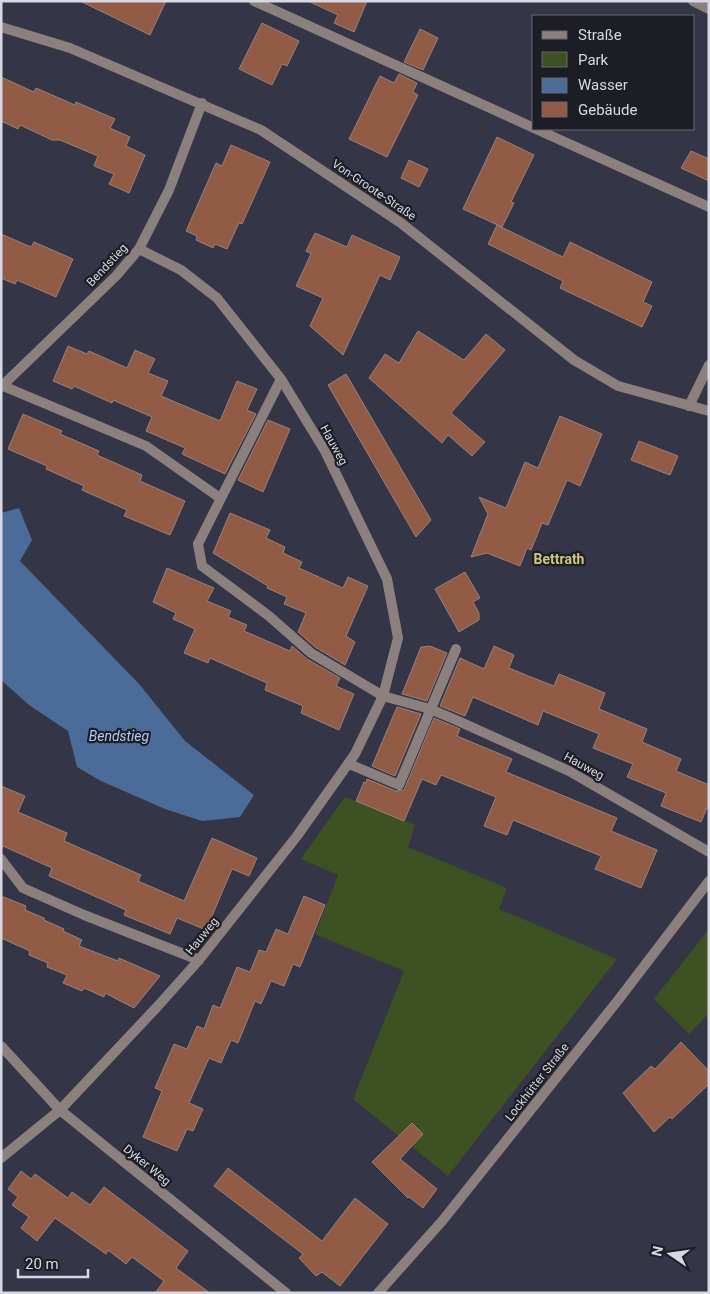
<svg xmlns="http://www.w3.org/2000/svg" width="710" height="1294" font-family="Roboto,sans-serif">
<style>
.green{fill:#3e5123}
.water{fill:#4b6c98}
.building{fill:#925b45;stroke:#98827a}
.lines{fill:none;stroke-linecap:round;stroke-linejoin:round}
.service{stroke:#8b807e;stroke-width:10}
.pedestrian{stroke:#8b807e;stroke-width:10}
.minor{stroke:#8b807e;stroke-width:10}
.tertiary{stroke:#8b807e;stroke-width:10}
.labels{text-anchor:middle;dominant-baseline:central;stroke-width:4.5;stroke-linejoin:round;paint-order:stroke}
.street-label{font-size:12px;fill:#d7d8e3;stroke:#1d1d25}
.neighbourhood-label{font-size:14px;font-weight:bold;fill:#cfc87a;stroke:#1d1d25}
.water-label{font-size:14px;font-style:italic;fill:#aecdf6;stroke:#1d1d25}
</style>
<rect width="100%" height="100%" fill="#343546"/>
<g class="green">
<polygon points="345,797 415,825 408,847 507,888 499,909 617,959 448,1176 353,1099 404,971 315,934 338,875 301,859"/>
<polygon points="709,929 709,1013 689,1034 654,999"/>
</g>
<polygon class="water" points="19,508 32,540 20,561 140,685 185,741 254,795 240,817 202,821 165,809 101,781 77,767 68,731 29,705 1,680 1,513"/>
<g class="building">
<polygon points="80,1 166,1 150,35"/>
<polygon points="308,1 367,1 354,32 334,23 338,15"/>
<polygon points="262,23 299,41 287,66 282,64 272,85 239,69"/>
<polygon points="420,29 438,38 423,70 404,62"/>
<polygon points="399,74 417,83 413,92 418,95 387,157 349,139 380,76 394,83"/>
<polygon points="1,77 34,92 36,88 75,105 76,102 115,119 110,128 130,137 126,146 145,155 129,193 109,184 114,174 94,166 98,156 60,140 52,140 20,125 18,129 1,121"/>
<polygon points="497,137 534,155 511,202 514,203 502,227 463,209"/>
<polygon points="231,145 270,162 242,224 239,223 227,249 215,244 213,248 196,240 197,236 186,231 216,163 222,166"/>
<polygon points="691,151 709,159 709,181 681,168"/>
<polygon points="409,160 428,169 419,187 401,178"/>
<polygon points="497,225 563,257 570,242 652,282 643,302 652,306 642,327 560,288 563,281 488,244"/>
<polygon points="315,233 347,247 352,235 400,257 390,280 380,275 343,355 310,326 323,298 296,286 311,254 306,251"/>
<polygon points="1,234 31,247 34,242 73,259 56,297 17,280 15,284 1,278"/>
<polygon points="418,331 464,360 486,334 505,350 451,413 485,442 472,456 448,435 442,443 369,378 385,354 399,363"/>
<polygon points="68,346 87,354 89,351 127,368 135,350 155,359 148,373 168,381 161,396 220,421 237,381 257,389 247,410 256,414 225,474 182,454 185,448 146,431 152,417 113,400 112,403 74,386 72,389 53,381"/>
<polygon points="346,374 431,520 416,537 328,385"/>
<polygon points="23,414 62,431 60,434 99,451 97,455 142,475 140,481 185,501 170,535 124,516 127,510 82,490 84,486 46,469 47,466 8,449"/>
<polygon points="560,416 602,434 580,486 567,480 548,525 542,523 531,550 527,548 520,566 487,553 471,557 488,514 479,497 506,508 525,462 538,468"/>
<polygon points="268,420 290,429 263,492 238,480"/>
<polygon points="639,441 678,456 670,475 631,460"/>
<polygon points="230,513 270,530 266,538 285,547 283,553 302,562 299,568 343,588 348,577 368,586 346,636 355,642 345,665 315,647 298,632 306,613 284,604 287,597 267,588 268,586 213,553"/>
<polygon points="167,568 214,588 207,601 231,611 228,617 247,625 244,631 290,651 292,646 307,659 340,678 336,686 354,694 339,730 301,713 303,706 265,690 267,683 210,658 208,663 184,653 195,629 173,619 176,613 153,602"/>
<polygon points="465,572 480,598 473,602 479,613 479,620 459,632 435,589"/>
<polygon points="430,646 447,653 427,701 402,694 421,647"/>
<polygon points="494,646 514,655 509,668 531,677 554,686 559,674 605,693 599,709 647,729 642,742 681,759 676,771 709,785 709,803 701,822 661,806 666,793 627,777 633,764 593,748 599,734 543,711 538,725 473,697 465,716 440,706 460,658 484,669"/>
<polygon points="397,707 421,714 395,776 372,766"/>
<polygon points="434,718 460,729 457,736 512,759 506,772 617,818 611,831 657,850 641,888 595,869 601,856 513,820 507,835 484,826 496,797 441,775 436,785 422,779 404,821 356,801 364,782 366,783 367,779 396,791 404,790"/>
<polygon points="1,786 25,796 18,812 67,833 64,841 141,875 138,881 184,901 212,838 257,858 249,876 232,869 206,930 177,918 170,934 124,915 126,910 49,876 52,868 3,846 1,851"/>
<polygon points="1,896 26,906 25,910 44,918 44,920 64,929 63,931 82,940 79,946 118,961 119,958 160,976 134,1008 105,993 104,997 84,988 82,991 63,983 67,975 47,967 48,963 29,955 30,951 1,938"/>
<polygon points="304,896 325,905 300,967 293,964 284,986 271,981 261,1004 255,1001 238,1043 231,1040 221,1063 209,1058 189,1103 203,1109 193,1131 187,1129 177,1151 143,1137 162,1091 155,1088 174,1044 187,1049 197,1026 204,1029 213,1005 220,1008 237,967 250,972 259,950 266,952 276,929 288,934"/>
<polygon points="681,1042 709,1071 709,1084 672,1119 670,1117 654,1132 623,1093 651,1066 655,1069"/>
<polygon points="412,1123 423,1134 400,1159 437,1189 423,1208 409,1197 408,1198 372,1162"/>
<polygon points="228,1168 322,1241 355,1198 388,1224 340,1286 322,1272 316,1276 299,1258 303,1254 214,1186"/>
<polygon points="21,1171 31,1179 35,1174 68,1198 72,1192 90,1205 104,1187 188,1251 176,1268 210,1293 155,1293 164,1281 132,1257 126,1264 108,1250 106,1254 55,1218 37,1241 21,1228 29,1217 12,1205 18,1197 8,1189"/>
</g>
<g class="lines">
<g class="service">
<polyline points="254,1 534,128"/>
<polyline points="536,129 709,207"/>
<polyline points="689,406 709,365"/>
<polyline points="349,764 399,785 456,649"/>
</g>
<g class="pedestrian">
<polyline points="3,386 146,446 220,498"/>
<polyline points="198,544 202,566 269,616 311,653 383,696 430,709 456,720 569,771 709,852"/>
<polyline points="1,859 23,888 84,915 199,960"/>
</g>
<g class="minor">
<polyline points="693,1 709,9"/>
<polyline points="1,27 70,48 261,130 401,223 574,360 618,386 709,411"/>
<polyline points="1,387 116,276 139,249 169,190 202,103"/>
<polyline points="198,544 281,379"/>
<polyline points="1,1046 60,1110 286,1293"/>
<polyline points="1,1158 60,1110 157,1007 199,960 297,836 355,754 383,696 398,638 387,579 325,451 281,379 217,298 181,270 139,249"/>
</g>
<polyline class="tertiary" points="378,1293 443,1220 619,999 709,881"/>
</g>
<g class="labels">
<g class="street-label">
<text transform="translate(374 190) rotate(34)">Von-Groote-Straße</text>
<text transform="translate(107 265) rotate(-47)">Bendstieg</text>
<text transform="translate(334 445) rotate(61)">Hauweg</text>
<text transform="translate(584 766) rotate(29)">Hauweg</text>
<text transform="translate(202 936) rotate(-51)">Hauweg</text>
<text transform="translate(537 1082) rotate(-52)">Lockhütter Straße</text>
<text transform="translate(147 1165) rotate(39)">Dyker Weg</text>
</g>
<g class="neighbourhood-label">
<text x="559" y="559">Bettrath</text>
</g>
<g class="water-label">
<text x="119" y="736">Bendstieg</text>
</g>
</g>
<rect width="710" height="1294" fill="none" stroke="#d7d8e3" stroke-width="5"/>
<rect x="532" y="15" width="162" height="115" fill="#1d1d25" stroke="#676871"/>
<rect x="542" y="31" width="25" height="8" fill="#8b807e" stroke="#676871"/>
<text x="578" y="40" font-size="15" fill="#d7d8e3">Straße</text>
<rect x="542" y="52" width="25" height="15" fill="#3e5123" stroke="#676871"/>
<text x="578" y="65" font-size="15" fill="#d7d8e3">Park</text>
<rect x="542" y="78" width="25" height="15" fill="#4b6c98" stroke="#676871"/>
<text x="578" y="90" font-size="15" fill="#d7d8e3">Wasser</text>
<rect x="542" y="102" width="25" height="15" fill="#925b45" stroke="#676871"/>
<text x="578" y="115" font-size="15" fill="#d7d8e3">Gebäude</text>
<g transform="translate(670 1254) rotate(283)" stroke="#1d1d25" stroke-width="4" paint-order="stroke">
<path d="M0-4L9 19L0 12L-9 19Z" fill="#d7d8e3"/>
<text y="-8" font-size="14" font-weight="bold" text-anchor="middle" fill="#d7d8e3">N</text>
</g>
<path d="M18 1269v8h70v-8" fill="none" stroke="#d7d8e3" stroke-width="2.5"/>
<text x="25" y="1269" font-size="15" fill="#d7d8e3" stroke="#1d1d25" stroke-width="4" paint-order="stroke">20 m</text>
</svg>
